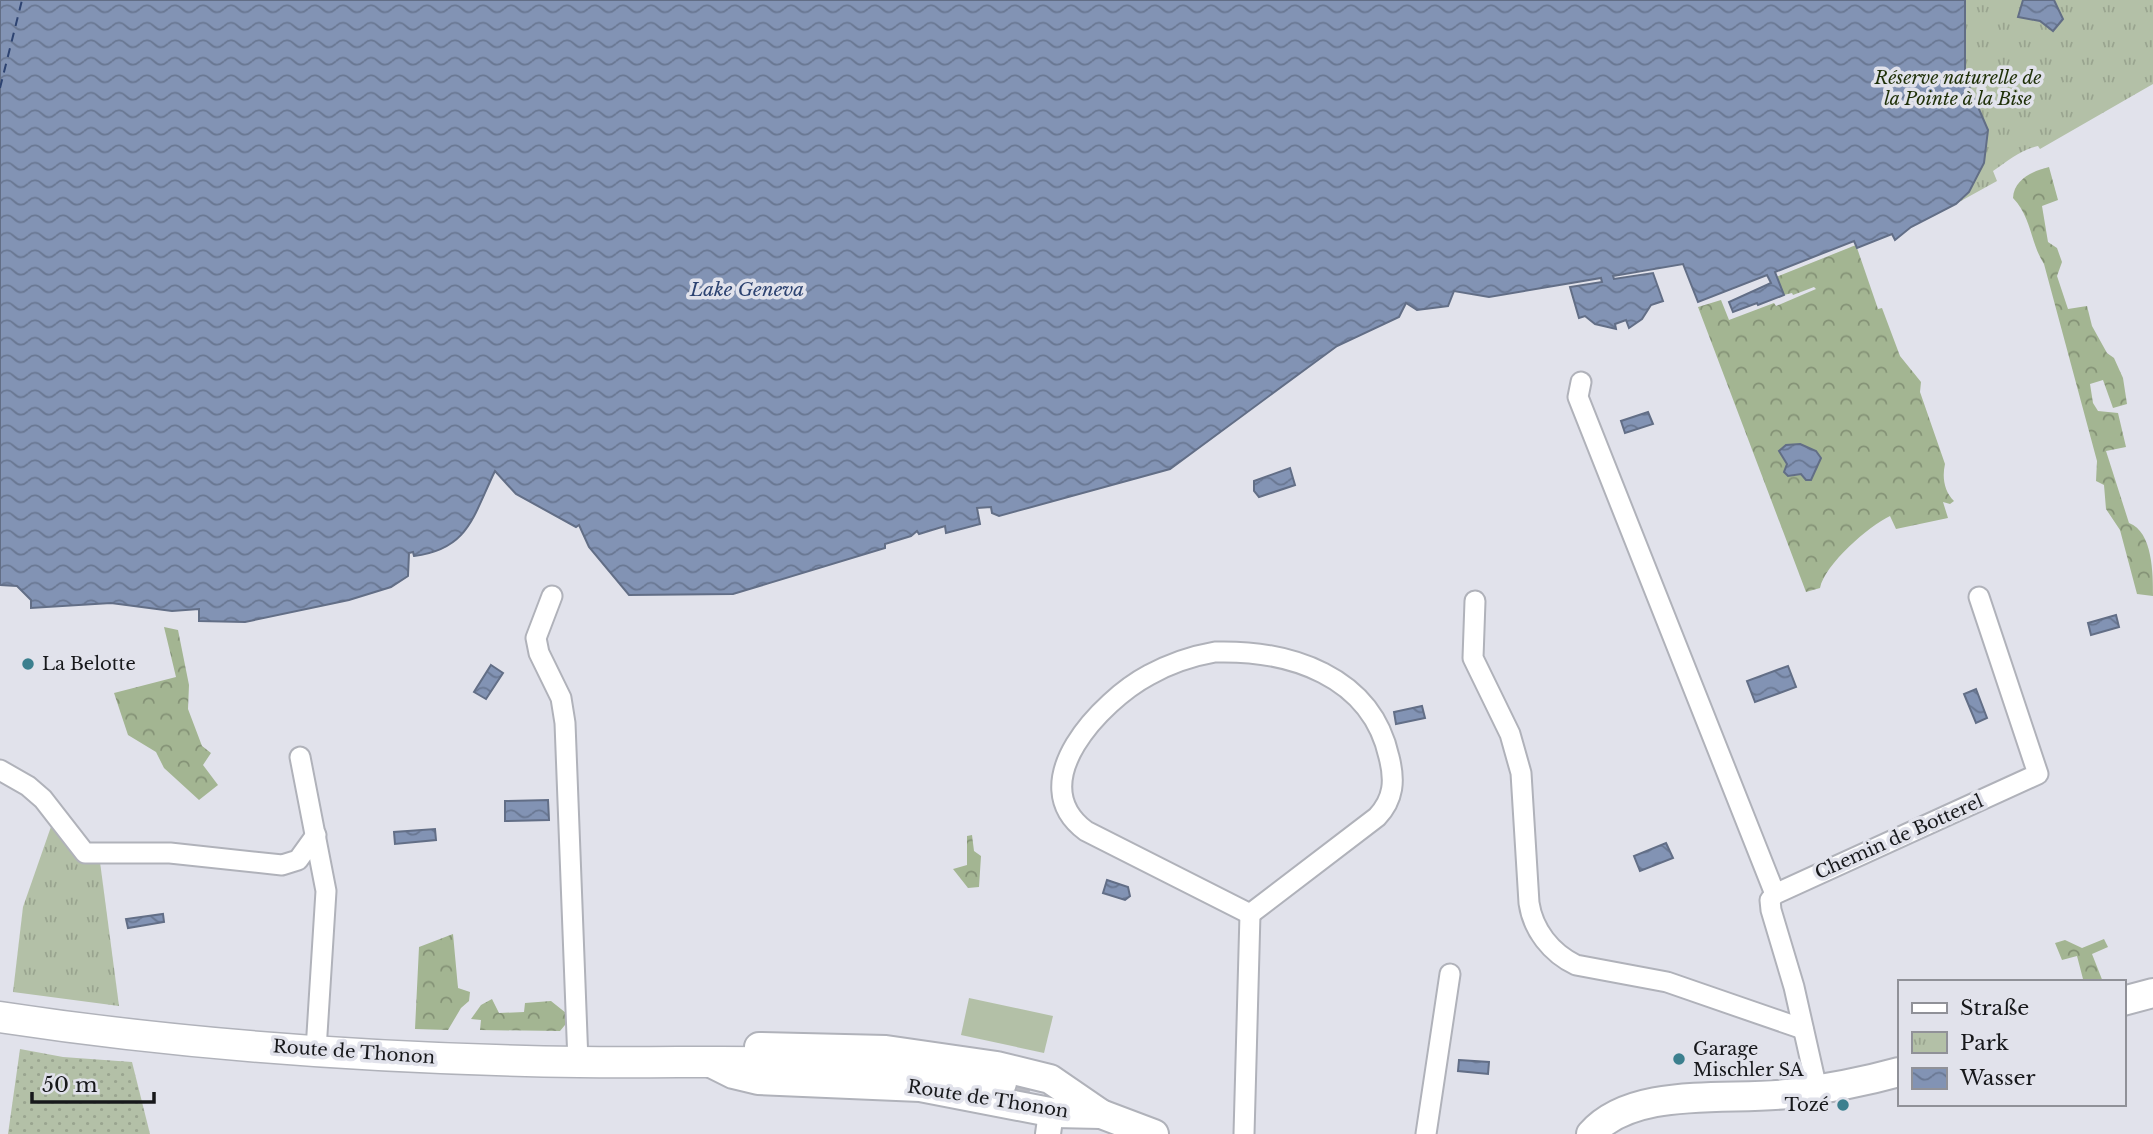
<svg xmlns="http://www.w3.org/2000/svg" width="2153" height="1134" font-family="'Libre Baskerville',serif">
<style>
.grass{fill:url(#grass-dots)}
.forest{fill:url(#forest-crowns)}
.park{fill:url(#park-tufts)}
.pitch{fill:#b3c0a7}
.water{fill:url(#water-waves);stroke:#626e86;stroke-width:2}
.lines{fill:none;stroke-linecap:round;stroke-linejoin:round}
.ferry{stroke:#2d4371;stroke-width:2;stroke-dasharray:9 7;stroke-linecap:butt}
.primary-tunnel{stroke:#b9bac1;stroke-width:30;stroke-dasharray:30 15;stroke-linecap:butt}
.minor-casing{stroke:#b0b2ba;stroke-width:23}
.tertiary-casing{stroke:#b0b2ba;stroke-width:28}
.secondary-casing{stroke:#b0b2ba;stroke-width:32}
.primary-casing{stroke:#b0b2ba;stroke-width:33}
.minor{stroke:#fff;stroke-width:19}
.tertiary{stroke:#fff;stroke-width:24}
.secondary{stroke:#fff;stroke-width:28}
.primary{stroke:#fff;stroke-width:30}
.poi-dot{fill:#3b7f8e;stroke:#e1e2eb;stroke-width:2.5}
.labels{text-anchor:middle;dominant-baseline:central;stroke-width:7;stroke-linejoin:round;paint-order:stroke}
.park-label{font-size:18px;font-style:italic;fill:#1f3008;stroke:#e1e2eb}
.poi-label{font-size:18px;fill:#17181b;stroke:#e1e2eb;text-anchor:start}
.street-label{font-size:18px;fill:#17181b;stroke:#e1e2eb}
.water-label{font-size:19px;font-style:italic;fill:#2d4371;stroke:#e1e2eb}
</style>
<defs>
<pattern id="grass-dots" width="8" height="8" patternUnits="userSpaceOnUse" patternTransform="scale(1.75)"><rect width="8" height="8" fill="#b3c0a7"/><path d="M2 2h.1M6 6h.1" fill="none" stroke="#99a48f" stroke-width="1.8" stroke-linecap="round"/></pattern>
<pattern id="forest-crowns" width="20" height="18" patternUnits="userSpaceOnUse" patternTransform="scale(1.75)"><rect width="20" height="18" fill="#a3b592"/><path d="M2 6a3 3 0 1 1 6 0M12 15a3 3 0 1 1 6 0" fill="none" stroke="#849276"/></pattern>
<pattern id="park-tufts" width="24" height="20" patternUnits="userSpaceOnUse" patternTransform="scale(1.75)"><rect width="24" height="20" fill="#b3c0a7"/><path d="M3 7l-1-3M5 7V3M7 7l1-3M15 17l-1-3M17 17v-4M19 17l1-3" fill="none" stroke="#99a48f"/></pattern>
<pattern id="water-waves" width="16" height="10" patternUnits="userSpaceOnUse" patternTransform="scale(1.75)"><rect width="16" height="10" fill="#8293b4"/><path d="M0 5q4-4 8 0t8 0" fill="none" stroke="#697792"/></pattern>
</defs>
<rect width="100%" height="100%" fill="#e1e2eb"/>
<polygon class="grass" points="20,1049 63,1057 132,1062 150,1134 8,1134"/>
<g class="forest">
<path d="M2049 167 2058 200 2042 206 2048 242 2057 248 2062 262 2057 276 2068 309 2087 306 2092 326 2107 353 2114 358 2123 378 2127 404 2113 408 2103 380 2090 384 2093 403 2098 411 2118 413 2126 447 2106 451 2129 523C2153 532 2153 574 2153 596L2137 594 2120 530 2106 509 2104 485 2096 481 2097 461 2044 264C2030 242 2032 218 2013 198 2014 179 2033 171 2049 167Z"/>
<path d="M1856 245 1878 309 1882 308 1900 356 1921 382 1920 392 1945 464C1942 477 1944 491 1954 501L1950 504 1943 502 1948 518 1896 529 1890 516C1869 526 1825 564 1820 588L1806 592 1698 307 1721 300 1729 320 1774 303 1776 306 1816 289 1814 287 1793 295 1792 293 1784 295 1776 277Z"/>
<polygon points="164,627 178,630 189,685 188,709 202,746 211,753 203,765 218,785 199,800 164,768 156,752 128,735 114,693 176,677"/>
<polygon points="972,835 974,851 981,856 979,887 968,888 953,869 967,865 967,836"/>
<polygon points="453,934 458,988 470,992 469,1001 461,1008 448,1030 415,1029 419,947"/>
<polygon points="2104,939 2108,947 2092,954 2103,982 2073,982 2083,979 2077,956 2062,960 2055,943 2065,940 2082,948"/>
<polygon points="492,999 499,1013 524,1012 525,1003 551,1001 566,1013 565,1025 560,1031 480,1030 481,1020 471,1019 481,1005"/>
</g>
<g class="park">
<path d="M1518 0H2153V84L2040 149 2038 146C2020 150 2008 161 1993 171L1997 181 1932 217Z"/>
<polygon points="53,821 100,862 119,1006 13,992 23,907"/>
</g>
<polygon class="pitch" points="969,998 1053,1016 1044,1053 961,1035"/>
<g class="water">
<path d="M0 0H1965V77L1988 130 1984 163 1969 192 1956 204 1911 227 1895 240 1892 234 1857 248 1854 241 1775 272 1784 295 1758 305 1757 303 1733 312 1729 302 1771 283 1767 275 1698 302 1683 264 1613 276 1614 279 1653 273 1663 301 1651 305 1642 319 1629 328 1626 320 1615 324 1616 329 1595 324 1585 316 1579 318 1570 287 1602 282 1601 278 1489 297 1454 291 1448 306 1417 310 1406 303 1399 317 1337 346 1170 469 999 516 992 513 991 507 977 508 980 524 946 533 945 526 919 534 917 531 911 536 885 544V548L733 594 629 595 589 547 579 525 576 527 516 494 495 471C473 516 469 549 414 556L413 552 409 553 408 576 391 587 349 600 245 622 199 621V609L172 611 111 603 31 608V600L17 586 0 585Z"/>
<polygon points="2023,0 2054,0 2063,19 2053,31 2040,21 2018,17"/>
<polygon points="1648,412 1653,424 1625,433 1621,421"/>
<polygon points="1800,444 1816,451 1821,458 1811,480 1806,480 1801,474 1788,476 1784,472 1787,464 1779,451 1786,445"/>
<polygon points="1290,468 1295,485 1259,497 1254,491 1254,481"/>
<polygon points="2116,615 2119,627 2091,635 2088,623"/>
<polygon points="491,665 503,673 486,699 474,692"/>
<polygon points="1788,666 1796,687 1755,702 1747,681"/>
<polygon points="1976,689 1987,718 1976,723 1964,694"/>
<polygon points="1422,706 1425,718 1396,724 1394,712"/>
<polygon points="548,800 549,820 505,821 505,801"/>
<polygon points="435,829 436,840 395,844 394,832"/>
<polygon points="1666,843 1673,858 1640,871 1634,856"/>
<polygon points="1107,880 1128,887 1130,896 1125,900 1103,893"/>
<polygon points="163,914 164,922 128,928 126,919"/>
<polygon points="1459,1060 1489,1062 1488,1074 1458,1071"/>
</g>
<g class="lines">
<polyline class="ferry" points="0,88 22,0"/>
<polyline class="primary-tunnel" points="1001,1083 1092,1111"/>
<g class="minor-casing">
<g id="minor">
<polyline points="1581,382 1578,397 1775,894"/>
<polyline points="552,596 536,638 539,653 561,698 565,723 578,1062"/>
<path d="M1475 601 1473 658 1510 734 1521 773 1529 903C1533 930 1551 953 1576 965L1667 982 1803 1029"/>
<path d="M1215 652C1289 650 1371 675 1389 757 1395 780 1394 799 1377 817L1250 914 1086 831C1021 783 1102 700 1149 675 1169 664 1192 656 1215 652Z"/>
<polyline points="300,757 326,891 316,1050"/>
<polyline points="0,770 28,786 43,799 85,853 170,853 282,865 298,860 316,835"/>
<polyline points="1817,1089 1794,987 1771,910 1770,900 1775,894 2038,774 1979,597"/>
<polyline points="1244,1134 1250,914"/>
<polyline points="1426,1134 1450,974"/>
</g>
</g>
<g class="tertiary-casing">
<polyline id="tertiary" points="1048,1134 1051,1112"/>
</g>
<g class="secondary-casing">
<g id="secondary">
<polyline points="2123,1001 2153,993"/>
<polyline points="759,1047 886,1050 997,1066 1050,1079 1101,1114 1154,1134"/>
<polyline points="711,1063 733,1074 758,1080 920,1087 1055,1113 1101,1114"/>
<path d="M1591 1134C1633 1086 1728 1101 1787 1094 1825 1089 1863 1082 1899 1072"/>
</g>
</g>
<g class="primary-casing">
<path id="primary" d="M0 1017C191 1046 386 1059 579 1062 719 1064 863 1054 1001 1083"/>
</g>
<use href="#minor" class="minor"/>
<use href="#tertiary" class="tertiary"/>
<use href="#secondary" class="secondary"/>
<use href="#primary" class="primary"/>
</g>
<g class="poi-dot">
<circle cx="28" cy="664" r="7"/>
<circle cx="1679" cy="1059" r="7"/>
<circle cx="1843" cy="1105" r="7"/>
</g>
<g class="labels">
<g class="park-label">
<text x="1958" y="78">Réserve naturelle de<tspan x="1958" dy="21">la Pointe à la Bise</tspan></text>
</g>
<g class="poi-label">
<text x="42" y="664">La Belotte</text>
<text x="1693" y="1049">Garage<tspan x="1693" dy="21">Mischler SA</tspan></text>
<text x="1829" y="1105" text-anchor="end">Tozé</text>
</g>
<g class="street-label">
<text transform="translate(1899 837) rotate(-24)">Chemin de Botterel</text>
<text transform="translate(354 1052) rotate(4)">Route de Thonon</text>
<text transform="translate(988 1099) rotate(9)">Route de Thonon</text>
</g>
<g class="water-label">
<text x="747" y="289">Lake Geneva</text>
</g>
</g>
<rect x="1898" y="980" width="228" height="126" fill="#e1e2eb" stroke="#909198" stroke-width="2"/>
<rect x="1912" y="1003" width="35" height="10" fill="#ffffff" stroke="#909198" stroke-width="2"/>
<text x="1960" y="1015" font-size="21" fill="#17181b">Straße</text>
<rect x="1912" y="1032" width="35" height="21" fill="url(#park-tufts)" stroke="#909198" stroke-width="2"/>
<text x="1960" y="1050" font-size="21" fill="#17181b">Park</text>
<rect x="1912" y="1068" width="35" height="21" fill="url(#water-waves)" stroke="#909198" stroke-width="2"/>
<text x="1960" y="1085" font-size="21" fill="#17181b">Wasser</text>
<path d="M32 1092v10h122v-10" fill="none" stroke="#17181b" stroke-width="3.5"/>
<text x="42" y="1092" font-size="21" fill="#17181b" stroke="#e1e2eb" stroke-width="5" paint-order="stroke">50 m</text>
</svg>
